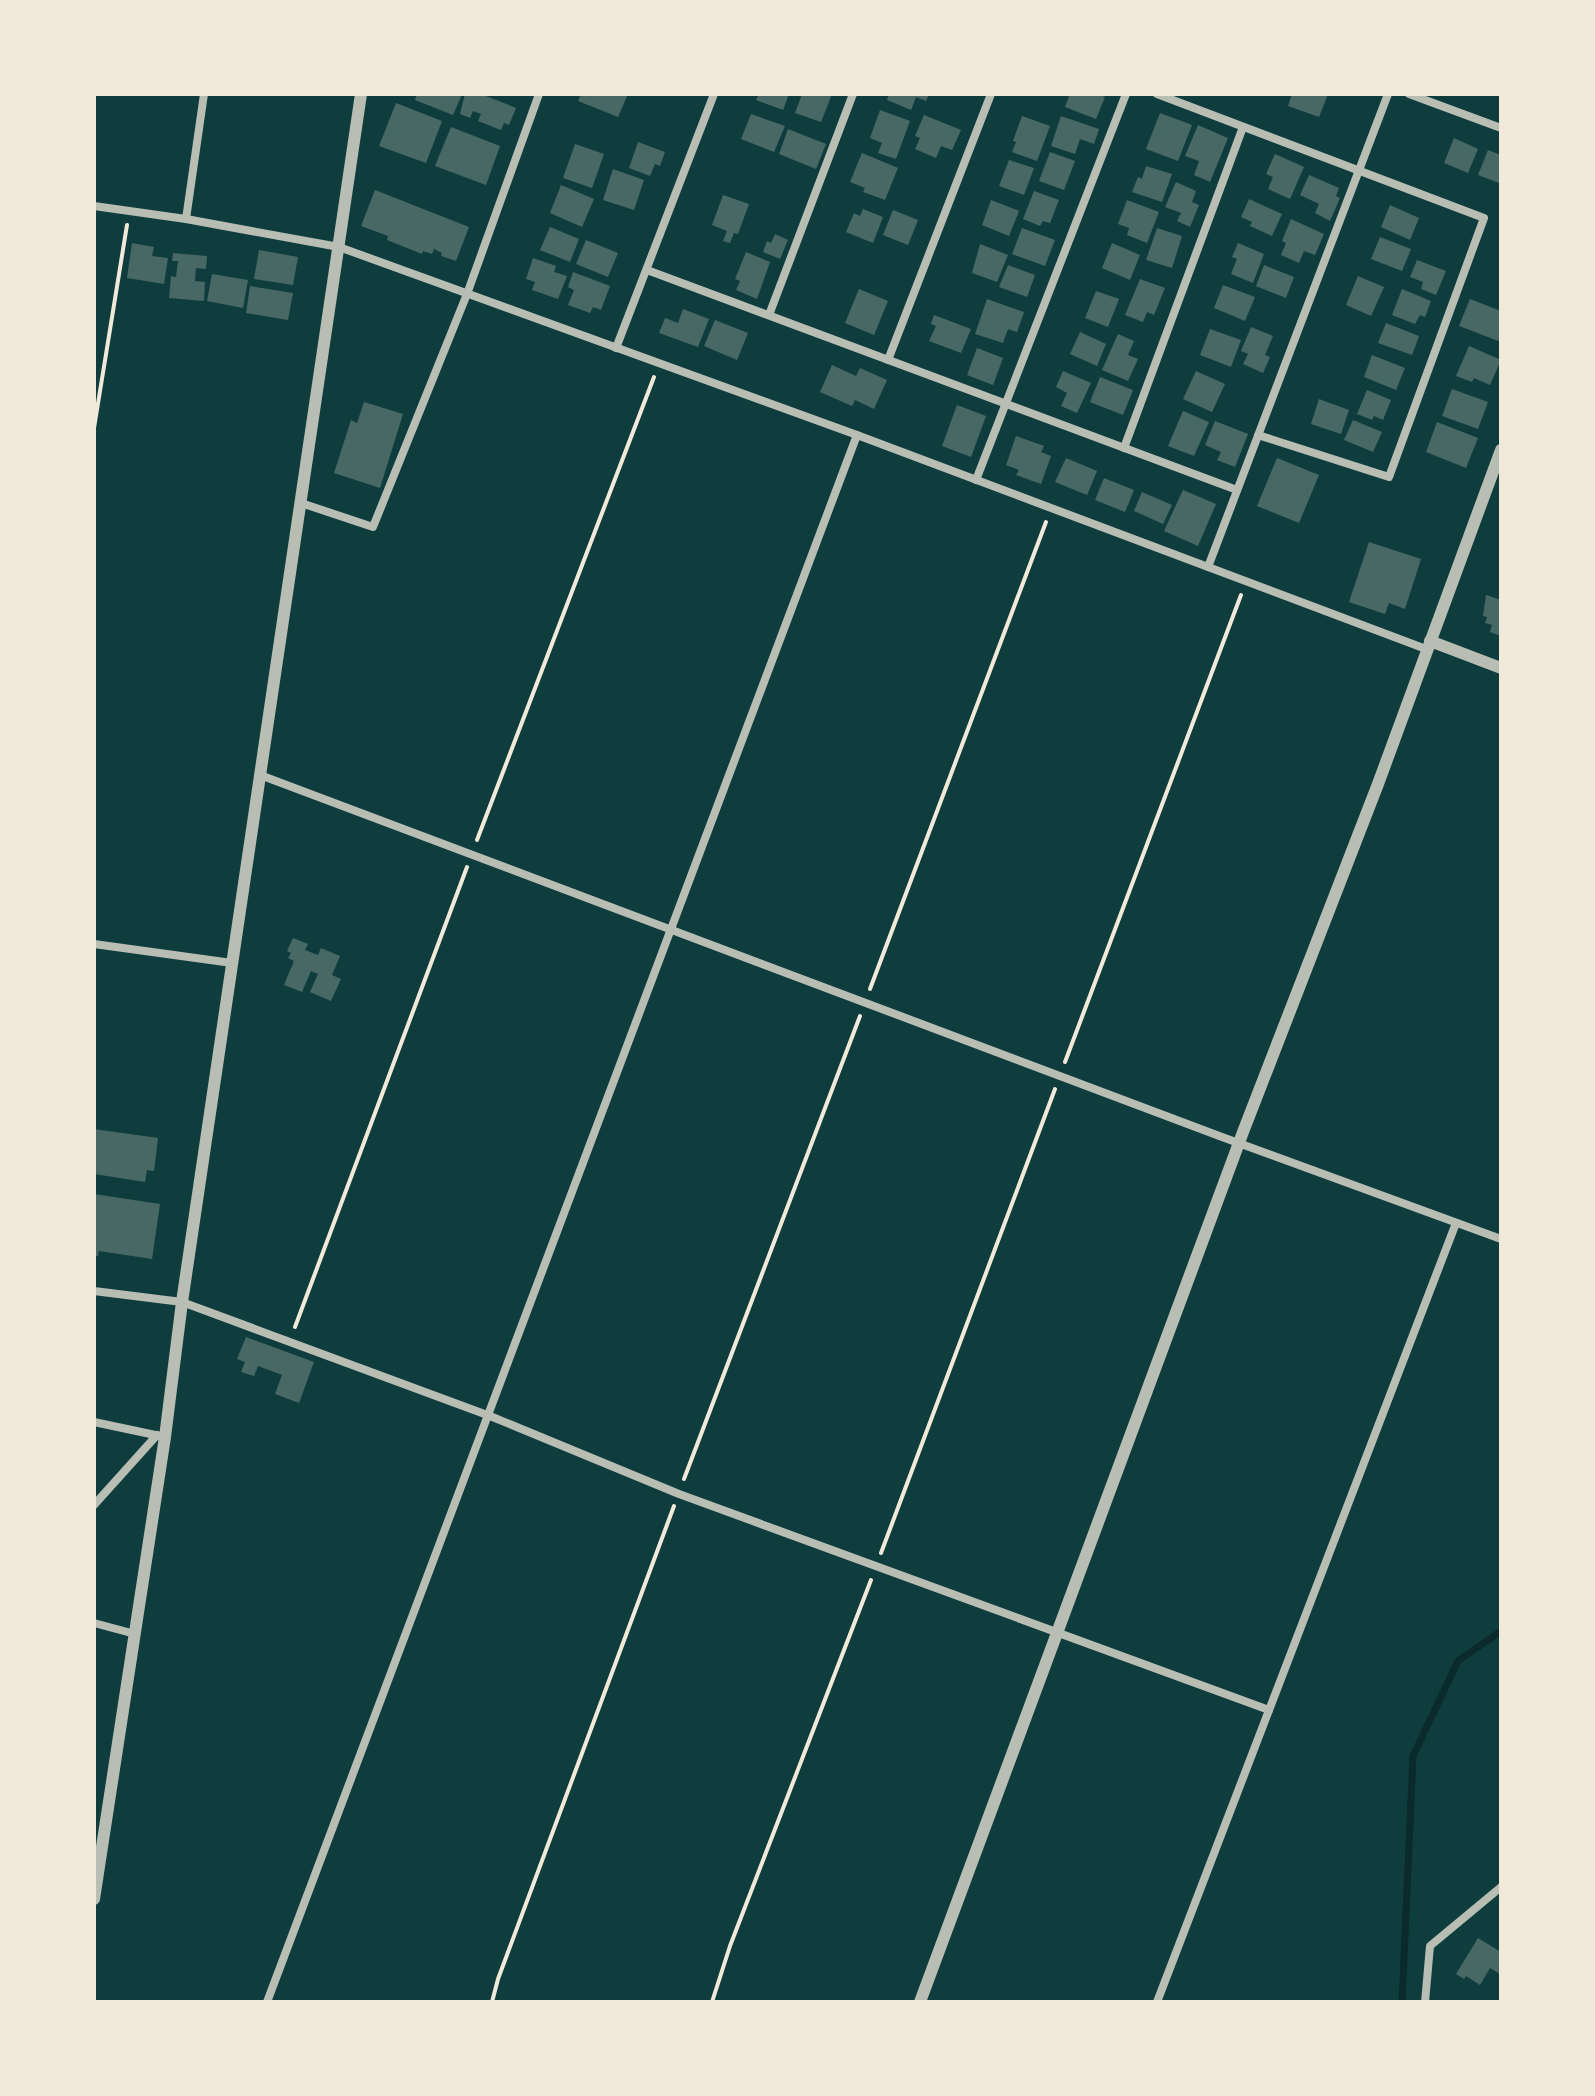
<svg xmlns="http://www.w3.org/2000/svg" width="1595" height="2096" font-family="'Golos Text',sans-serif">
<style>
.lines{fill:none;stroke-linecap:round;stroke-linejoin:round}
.stream{stroke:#0a2a2b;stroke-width:7}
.building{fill:#486865}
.path{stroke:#f1e9da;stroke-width:4}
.minor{stroke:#b8beb3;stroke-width:8}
.tertiary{stroke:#b8beb3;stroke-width:12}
</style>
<rect width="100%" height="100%" fill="#0f3d3e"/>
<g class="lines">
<polyline class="stream" points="1402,2002 1413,1756 1458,1661 1501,1631"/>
</g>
<g class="building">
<polygon points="417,94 462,94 453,115 415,100"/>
<polygon points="465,94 481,94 516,108 509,125 504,123 501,130 478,121 481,114 473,111 470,118 460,114"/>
<polygon points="581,94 628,94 618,117 578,101"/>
<polygon points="759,94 789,94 783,110 756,100"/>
<polygon points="802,94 832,94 821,122 795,113"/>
<polygon points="889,94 929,94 926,101 916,97 911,110 887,100"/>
<polygon points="1070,94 1097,94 1105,97 1096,119 1065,107"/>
<polygon points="1292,94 1328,94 1319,117 1288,106"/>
<polygon points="396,103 442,121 426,163 379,146"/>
<polygon points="880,110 910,121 896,159 878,153 882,143 870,138"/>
<polygon points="1160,113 1192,125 1178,161 1146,149"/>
<polygon points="751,114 785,126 774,152 741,139"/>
<polygon points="924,115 961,130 952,150 941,146 936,158 915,149 920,138 915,136"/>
<polygon points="1022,116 1050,126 1037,161 1012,152 1016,142 1013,141"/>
<polygon points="1061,116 1099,129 1094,144 1080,139 1075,154 1051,146"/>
<polygon points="1198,125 1228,138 1210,182 1194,175 1199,161 1185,156"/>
<polygon points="451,127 500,146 486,185 435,166"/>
<polygon points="788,129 826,144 816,169 779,154"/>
<polygon points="1454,138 1478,149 1468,173 1444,163"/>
<polygon points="638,142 665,152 660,166 655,164 650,176 629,168"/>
<polygon points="575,144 604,154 592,188 563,178"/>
<polygon points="1488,150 1501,155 1499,183 1478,175"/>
<polygon points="1050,152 1075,161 1064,190 1039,181"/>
<polygon points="862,153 898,168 885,200 863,192 865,188 850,182"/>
<polygon points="1275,154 1304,167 1290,199 1268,189 1273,177 1266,174"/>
<polygon points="1009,160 1034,168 1024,195 999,186"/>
<polygon points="1146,166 1172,174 1162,202 1132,192 1138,177 1142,179"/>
<polygon points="613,169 644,180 634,210 603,200"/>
<polygon points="1309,175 1339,188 1336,196 1340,198 1330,221 1315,213 1319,204 1300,195"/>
<polygon points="1176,182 1196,191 1192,202 1199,205 1190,227 1177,221 1181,213 1165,207"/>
<polygon points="561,185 594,199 582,227 550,213"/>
<polygon points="375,190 469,227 456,261 441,256 442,253 434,249 432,254 423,251 422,254 387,240 388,236 361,226"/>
<polygon points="1034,191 1059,200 1050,223 1043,221 1040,226 1023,219"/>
<polygon points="723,195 749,204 738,234 734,233 730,243 723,241 727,231 712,225"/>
<polygon points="1249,199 1282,214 1272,236 1250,226 1252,222 1241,217"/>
<polygon points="991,200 1019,211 1009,236 982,225"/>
<polygon points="1127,200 1159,212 1147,243 1127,235 1129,228 1118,224"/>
<polygon points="1390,205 1419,218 1410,240 1381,227"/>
<polygon points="863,209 883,217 873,243 846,232 854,213 860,216"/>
<polygon points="893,210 918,220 908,245 883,235"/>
<polygon points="1291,219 1324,234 1315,255 1304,251 1299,263 1281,255 1286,243 1282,241"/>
<polygon points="550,227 579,239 570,262 540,250"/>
<polygon points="1022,228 1055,240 1045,266 1012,254"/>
<polygon points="1157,228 1182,236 1172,268 1146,260"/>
<polygon points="775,234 788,240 780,259 763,252 767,241 771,243"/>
<polygon points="1380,237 1411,249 1402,271 1371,259"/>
<polygon points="586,240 618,253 608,277 576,264"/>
<polygon points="132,243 154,247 152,256 168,258 164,284 127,278"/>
<polygon points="1112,243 1140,255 1130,280 1102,268"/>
<polygon points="1238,243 1264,254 1253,283 1231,274 1237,259 1232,257"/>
<polygon points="980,244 1008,255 997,282 972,273"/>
<polygon points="259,250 298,257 293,285 254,279"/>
<polygon points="746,252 770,262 757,299 736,290 740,281 735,279"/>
<polygon points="173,253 207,256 206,269 196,268 195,281 205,282 204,301 169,298 171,276 176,277 178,261 172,261"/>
<polygon points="533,258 556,266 554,272 567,276 558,299 532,290 535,282 526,279"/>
<polygon points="1417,260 1446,271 1436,295 1421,289 1423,282 1410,277"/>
<polygon points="1008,265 1035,275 1027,297 999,287"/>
<polygon points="1264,265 1294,277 1286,298 1256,286"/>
<polygon points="573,272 610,286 601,310 593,307 590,313 568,305 574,290 568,287"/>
<polygon points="212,274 248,280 243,308 207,301"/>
<polygon points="1358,276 1384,287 1371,316 1346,305"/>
<polygon points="1140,279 1165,288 1154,315 1147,312 1143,322 1125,315"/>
<polygon points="1223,285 1255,297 1245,321 1214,308"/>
<polygon points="250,286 293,293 288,320 246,313"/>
<polygon points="859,289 888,301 874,335 845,323"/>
<polygon points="1402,289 1431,301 1425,317 1420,315 1415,324 1392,315"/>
<polygon points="1096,291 1119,299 1108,327 1085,318"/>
<polygon points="987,299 1024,312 1017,332 1008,329 1003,343 975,334"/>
<polygon points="1470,299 1501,311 1501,342 1459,326"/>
<polygon points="683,309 709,319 698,347 659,333 665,318 678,323"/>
<polygon points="934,315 971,329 961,353 929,341 936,326 931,324"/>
<polygon points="715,320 748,333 737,360 704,346"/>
<polygon points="1386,323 1419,336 1412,355 1378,343"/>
<polygon points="1251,327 1273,336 1265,355 1270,357 1263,373 1243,364 1248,354 1241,351"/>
<polygon points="1210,329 1241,340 1231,367 1200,355"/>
<polygon points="1080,332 1106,344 1097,366 1070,354"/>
<polygon points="1118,334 1134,341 1128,355 1138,359 1128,381 1102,370"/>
<polygon points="1469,346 1501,360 1490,385 1474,378 1472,382 1456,376"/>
<polygon points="977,348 1003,358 993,385 967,375"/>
<polygon points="1372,355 1405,368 1396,390 1364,377"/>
<polygon points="832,365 856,376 860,368 887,380 874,409 855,400 852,406 820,392"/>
<polygon points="1063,371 1091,383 1077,413 1061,406 1067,393 1056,387"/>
<polygon points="1196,371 1225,384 1212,412 1183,399"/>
<polygon points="1100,377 1133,390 1123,415 1090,402"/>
<polygon points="1452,389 1488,402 1478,429 1442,416"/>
<polygon points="1367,390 1391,400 1383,420 1374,416 1372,420 1357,414"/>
<polygon points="1319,399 1349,410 1341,434 1311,424"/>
<polygon points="364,402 403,414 380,488 334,473 351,420 357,423"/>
<polygon points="957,405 986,416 971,457 942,446"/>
<polygon points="1183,411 1209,422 1194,456 1168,446"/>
<polygon points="1353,420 1382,432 1373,452 1344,440"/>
<polygon points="1215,421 1248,434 1235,467 1217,460 1221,452 1205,445"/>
<polygon points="1437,422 1478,438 1466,468 1426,452"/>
<polygon points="1016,436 1044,446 1041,452 1051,456 1041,484 1016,475 1019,470 1006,465"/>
<polygon points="1066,458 1097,471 1087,495 1055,482"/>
<polygon points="1277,458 1319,475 1299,523 1257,506"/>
<polygon points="1104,478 1134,490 1125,512 1095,500"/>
<polygon points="1183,490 1216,504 1198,546 1164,531"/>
<polygon points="1142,492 1172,505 1163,524 1134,511"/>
<polygon points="1369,542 1421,559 1405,609 1389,603 1385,614 1349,602"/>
<polygon points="1486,595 1501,600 1501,636 1490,632 1492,625 1485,623 1487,617 1483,616"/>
<polygon points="293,938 308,944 305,950 318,955 321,948 340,956 332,975 341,979 331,1001 310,992 318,974 311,971 302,992 284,985 294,961 288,958 291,953 287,951"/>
<polygon points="94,1129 158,1138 154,1171 147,1170 145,1182 94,1174"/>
<polygon points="94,1194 160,1204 152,1259 99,1251 98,1256 94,1256"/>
<polygon points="246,1337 314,1362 299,1403 275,1394 282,1375 258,1366 254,1376 241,1372 245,1362 237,1359"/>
<polygon points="1478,1938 1501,1952 1500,1974 1490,1968 1480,1985 1466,1976 1464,1979 1456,1974"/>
</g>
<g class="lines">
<g class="path">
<polyline points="94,428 127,225"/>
<polyline points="477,840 654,377"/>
<polyline points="870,989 1046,522"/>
<polyline points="1065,1062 1241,595"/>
<polyline points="295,1327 467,867"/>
<polyline points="684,1479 860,1016"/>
<polyline points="881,1553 1055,1089"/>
<polyline points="492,2002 498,1979 674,1506"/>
<polyline points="712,2002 730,1946 871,1580"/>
</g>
<g class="minor">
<polyline points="1157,94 1484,218 1389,477 1258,435"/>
<polyline points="1409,94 1501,128"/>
<polyline points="94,206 186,219 339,247 857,435 1426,649"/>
<polyline points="186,219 204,94"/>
<polyline points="647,270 1237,490"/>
<polyline points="769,315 853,94"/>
<polyline points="616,348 714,94"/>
<polyline points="888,360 991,94"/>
<polyline points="1124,448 1243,127"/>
<polyline points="976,480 1126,94"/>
<polyline points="301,503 373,527 467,294 539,94"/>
<polyline points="1208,567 1388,94"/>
<polyline points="260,775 1222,1137 1501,1239"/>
<polyline points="94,944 232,963"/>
<polyline points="94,1291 182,1302 490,1416 679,1494 1269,1710"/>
<polyline points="94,1422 160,1436"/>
<polyline points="94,1505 157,1435"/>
<polyline points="94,1623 135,1634"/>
<polyline points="267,2002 857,435"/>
<polyline points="1157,2002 1456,1223"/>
<polyline points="1425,2002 1430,1946 1501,1887"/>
</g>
<g class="tertiary">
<polyline points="1430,641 1501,668"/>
<polyline points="94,1899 165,1437 182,1302 361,94"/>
<polyline points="920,2002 1243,1132 1378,784 1501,450"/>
</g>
</g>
<rect width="1595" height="2096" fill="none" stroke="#f1e9da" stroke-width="192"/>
</svg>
